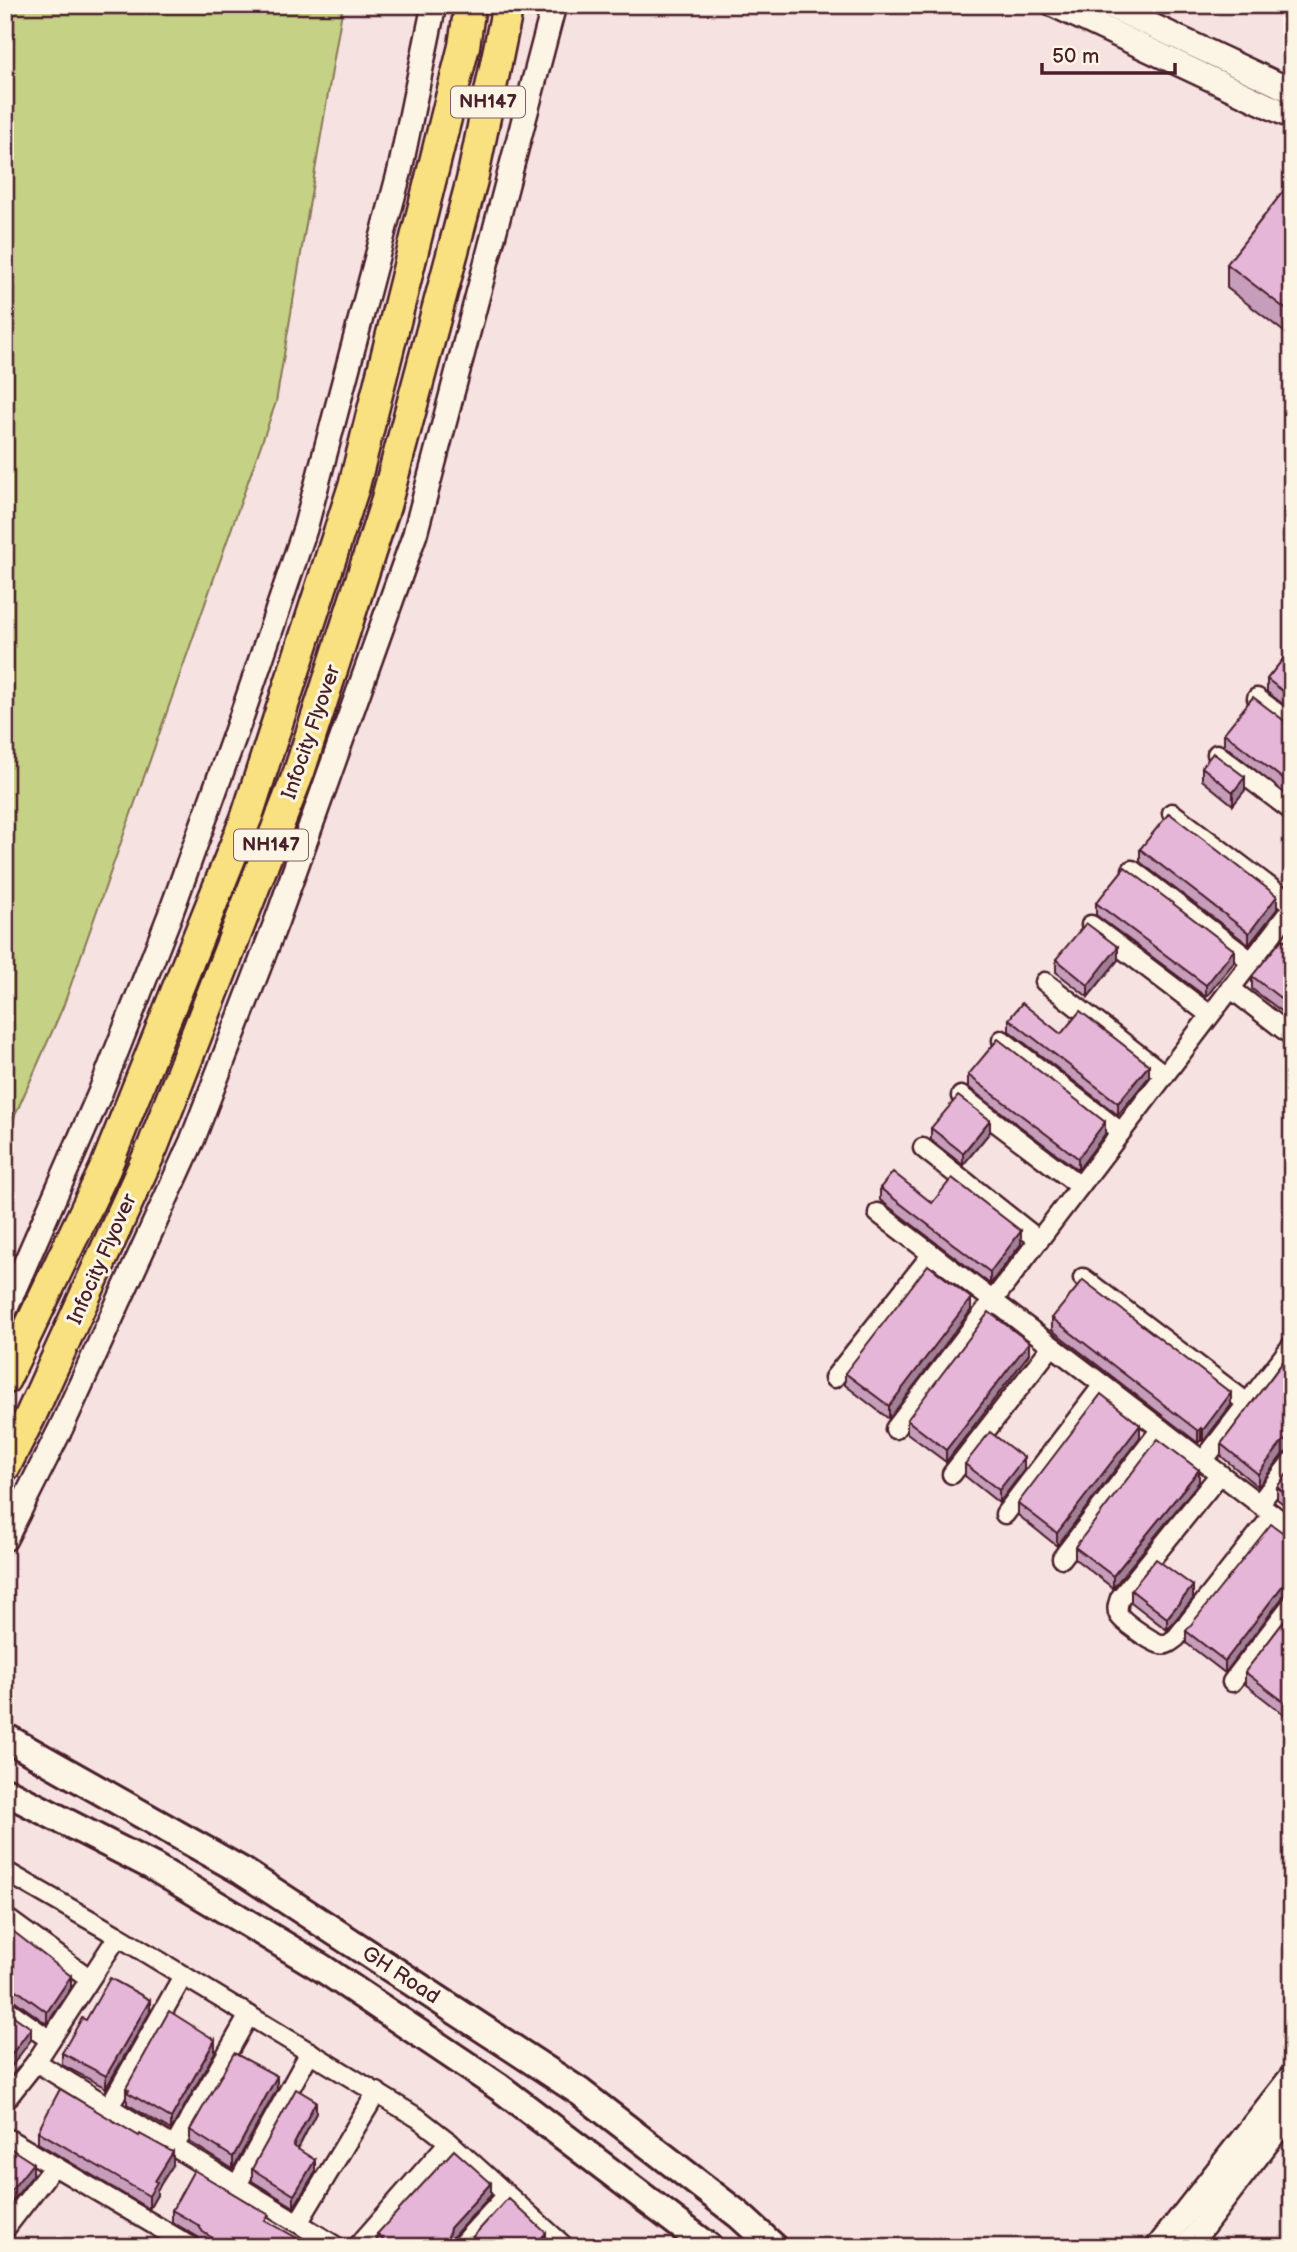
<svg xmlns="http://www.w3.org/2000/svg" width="1297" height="2252" font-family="'Balsamiq Sans',sans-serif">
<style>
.green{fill:#c5d184;stroke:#887858;stroke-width:2}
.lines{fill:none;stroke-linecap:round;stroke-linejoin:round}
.minor-casing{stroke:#4a1f2b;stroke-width:23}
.tertiary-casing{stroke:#4a1f2b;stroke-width:28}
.secondary-casing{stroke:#4a1f2b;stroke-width:32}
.trunk-casing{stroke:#4a1f2b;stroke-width:35}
.minor{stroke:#fcf5e5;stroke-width:18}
.tertiary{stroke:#fcf5e5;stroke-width:23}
.secondary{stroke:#fcf5e5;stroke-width:26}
.trunk{stroke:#f9e181;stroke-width:30}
.wall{fill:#c69dba;stroke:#4a1f2b;stroke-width:2}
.shaded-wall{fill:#a17f97;stroke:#4a1f2b;stroke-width:2}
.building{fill:#e6b6d8;stroke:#4a1f2b;stroke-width:2}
.labels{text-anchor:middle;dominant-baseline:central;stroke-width:6;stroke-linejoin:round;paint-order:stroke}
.shield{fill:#fcf5e5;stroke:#7f5f63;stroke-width:2}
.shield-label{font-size:19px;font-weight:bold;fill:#4a1f2b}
.street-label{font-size:21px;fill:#4a1f2b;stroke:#fcf5e5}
</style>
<rect width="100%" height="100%" fill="#f5e2e1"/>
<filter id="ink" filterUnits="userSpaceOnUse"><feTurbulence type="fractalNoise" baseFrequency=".0143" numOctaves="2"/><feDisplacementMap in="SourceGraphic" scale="14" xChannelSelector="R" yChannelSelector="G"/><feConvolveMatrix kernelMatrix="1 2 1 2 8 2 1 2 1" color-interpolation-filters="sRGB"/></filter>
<g filter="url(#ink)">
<polygon class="green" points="5,5 343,5 276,402 63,1007 5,1138"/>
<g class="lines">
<g class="minor-casing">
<g id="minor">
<polyline points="1257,698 1292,725"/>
<polyline points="1217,754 1292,811"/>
<polyline points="1172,813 1292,904"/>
<polyline points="1132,870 1251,961"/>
<polyline points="1091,925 1210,1015"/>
<polyline points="1045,982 1165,1075"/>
<polyline points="1230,988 1292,1036"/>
<polyline points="1002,1040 1121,1132"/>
<polyline points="961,1096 1080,1186"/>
<polyline points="923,1148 1039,1240"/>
<polyline points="878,1213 1292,1529"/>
<polyline points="1083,1278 1247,1403"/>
<polyline points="834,1378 932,1254"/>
<polyline points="895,1429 1292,908"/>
<polyline points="1203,1461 1292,1345"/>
<polyline points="952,1474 1052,1346"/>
<path d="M1220 1474 1120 1598C1118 1604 1116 1609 1119 1615 1123 1622 1153 1643 1161 1644 1167 1646 1171 1641 1176 1638L1273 1515"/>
<polyline points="1259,1504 1292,1461"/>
<polyline points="1005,1514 1103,1385"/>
<polyline points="1062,1558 1161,1429"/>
<polyline points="1232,1682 1292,1604"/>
<polyline points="5,1871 118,1936 418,2118 449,2142 565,2247"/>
<polyline points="5,1917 89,1978"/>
<polyline points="5,2008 50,2040"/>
<polyline points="36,2062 337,2247"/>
<polyline points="5,2101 36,2062 118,1936"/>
<polyline points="109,2107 183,1976"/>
<polyline points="5,2137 192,2247"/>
<polyline points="174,2147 249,2015"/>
<polyline points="237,2185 310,2052"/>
<polyline points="298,2223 377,2092"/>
<polyline points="5,2229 54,2166"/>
<polyline points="357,2247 449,2142"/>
<polyline points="459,2247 507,2195"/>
</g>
</g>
<g class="tertiary-casing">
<g id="tertiary">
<polyline points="1054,5 1292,117"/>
<polyline points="1108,5 1292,91"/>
<polyline points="5,1310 100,1093 170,915 242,715 305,529 400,170 434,5"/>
<polyline points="5,1539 61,1428 192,1141 277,920 415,534 554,5"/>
<polyline points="1158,2247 1292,2076"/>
<polyline points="1187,2247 1292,2110"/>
</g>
</g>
<g class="secondary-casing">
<g id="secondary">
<polyline points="5,1737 242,1871 580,2092 739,2215 774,2247"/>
<polyline points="5,1791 152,1866 322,1968 499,2087 709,2247"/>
</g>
</g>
<g class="trunk-casing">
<g id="trunk">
<polyline points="5,1379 105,1169 247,816 354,486 464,46 470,5"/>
<polyline points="5,1466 30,1417 153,1146 299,772 385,506 472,180 508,5"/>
</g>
</g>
<use href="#minor" class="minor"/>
<use href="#tertiary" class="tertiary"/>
<use href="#secondary" class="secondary"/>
<use href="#trunk" class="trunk"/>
</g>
<g class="wall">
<polygon points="1292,180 1292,338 1227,288 1227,264"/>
<polygon points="1292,648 1292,711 1267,692 1267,679"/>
<polygon points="1286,722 1292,723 1292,799 1224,745 1224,733"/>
<polygon points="1202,767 1245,790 1233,805 1202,780"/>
<polygon points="1140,849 1277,909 1249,945 1140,862"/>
<polygon points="1096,903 1234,962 1206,997 1096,915"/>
<polygon points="1292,943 1292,1019 1252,989 1252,976"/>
<polygon points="1056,959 1118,960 1088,997 1056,972"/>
<polygon points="1009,1019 1061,1034 1149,1077 1118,1115 1009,1031"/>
<polygon points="968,1075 1105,1134 1078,1170 968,1087"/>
<polygon points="931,1128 990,1132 963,1165 931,1140"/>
<polygon points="880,1188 1021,1244 990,1284 880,1200"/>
<polygon points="971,1310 889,1419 845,1385 845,1373"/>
<polygon points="1052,1318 1231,1405 1203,1442 1201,1440 1198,1443 1052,1330"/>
<polygon points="1292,1350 1292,1450 1283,1454 1258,1487 1221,1456 1221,1444"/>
<polygon points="1029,1354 946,1462 907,1433 907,1420"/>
<polygon points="1140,1437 1057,1546 1018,1515 1018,1503"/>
<polygon points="965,1464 1024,1470 999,1503 965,1476"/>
<polygon points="1292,1468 1292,1511 1277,1499 1277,1487"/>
<polygon points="1199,1482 1113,1588 1075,1559 1075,1547"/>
<polygon points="1292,1539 1292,1594 1288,1593 1283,1597 1225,1673 1186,1643 1186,1631"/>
<polygon points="1131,1590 1193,1599 1167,1630 1131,1602"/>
<polygon points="1292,1611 1287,1717 1245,1684 1245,1672"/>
<polygon points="5,1925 71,1988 47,2024 11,1998 5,1997"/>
<polygon points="150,2012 106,2088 62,2065 62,2053 86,2020"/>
<polygon points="215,2052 171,2130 127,2104 127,2101 126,2100 126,2088"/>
<polygon points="277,2089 233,2169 190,2142 190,2130"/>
<polygon points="316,2113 298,2149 315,2172 294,2207 252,2181 252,2169"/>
<polygon points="38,2131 173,2165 157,2190 157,2195 149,2209 38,2143"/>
<polygon points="491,2195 450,2240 452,2243 457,2246 546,2245 544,2247 377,2246 377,2234"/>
<polygon points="172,2210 269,2222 304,2247 207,2247 203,2244 198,2237 172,2222"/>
</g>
<g class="shaded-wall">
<polygon points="1245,777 1245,790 1233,805 1233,792"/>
<polygon points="1277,896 1277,909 1249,945 1249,933"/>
<polygon points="1118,947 1118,960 1088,997 1088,985"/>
<polygon points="1234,950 1234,962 1206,997 1206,985"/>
<polygon points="1149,1065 1149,1077 1118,1115 1118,1103"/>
<polygon points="990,1120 990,1132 963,1165 963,1153"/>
<polygon points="1105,1122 1105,1134 1078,1170 1078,1158"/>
<polygon points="1021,1231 1021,1244 990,1284 990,1272"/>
<polygon points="971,1298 971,1310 889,1419 889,1406"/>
<polygon points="1029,1342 1029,1354 946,1462 946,1450"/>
<polygon points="1231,1393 1231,1405 1203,1442 1203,1430"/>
<polygon points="1140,1425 1140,1437 1057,1546 1057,1533"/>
<polygon points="1201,1428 1201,1440 1198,1443 1198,1431"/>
<polygon points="1292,1434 1292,1450 1283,1454 1258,1487 1258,1474 1283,1441"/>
<polygon points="1024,1458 1024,1470 999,1503 999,1490"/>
<polygon points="1199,1470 1199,1482 1113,1588 1113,1576"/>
<polygon points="1288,1581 1288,1593 1283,1597 1225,1673 1225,1661 1283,1585"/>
<polygon points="1193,1586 1193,1599 1167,1630 1167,1618"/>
<polygon points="1292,1698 1292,1710 1287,1717 1287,1704"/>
<polygon points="71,1976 71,1988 47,2024 47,2012"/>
<polygon points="150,2000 150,2012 106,2088 106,2076"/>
<polygon points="31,2028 31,2040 5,2075 5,2063"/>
<polygon points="215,2040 215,2052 171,2130 171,2118"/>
<polygon points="277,2076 277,2089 233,2169 233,2157"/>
<polygon points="316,2101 316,2113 293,2158 293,2146"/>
<polygon points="173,2152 173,2165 157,2190 157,2195 149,2209 149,2196 155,2181"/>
<polygon points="315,2160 315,2172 294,2207 294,2195"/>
<polygon points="33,2163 33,2175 5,2210 5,2198"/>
<polygon points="491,2183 491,2195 450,2240 449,2247 448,2237 450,2228"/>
<polygon points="546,2233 546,2245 544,2247 533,2247"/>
</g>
<g class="building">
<polygon points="1292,180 1292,314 1227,264"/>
<polygon points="1292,648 1292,698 1267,679"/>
<polygon points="1253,697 1286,722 1292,723 1292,786 1224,733"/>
<polygon points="1213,753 1245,777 1233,792 1202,767"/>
<polygon points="1169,813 1277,896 1249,933 1140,849"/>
<polygon points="1125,867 1234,950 1206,985 1096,903"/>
<polygon points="1086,923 1118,947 1088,985 1056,959"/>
<polygon points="1282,939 1292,943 1292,1007 1252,976"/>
<polygon points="1022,1003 1061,1034 1080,1011 1149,1065 1118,1103 1009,1019"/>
<polygon points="998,1039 1105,1122 1078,1158 968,1075"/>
<polygon points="958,1096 990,1120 963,1153 931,1128"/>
<polygon points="893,1172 932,1203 952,1178 1021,1231 990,1272 880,1188"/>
<polygon points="928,1265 971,1298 889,1406 845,1373"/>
<polygon points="1083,1280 1231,1393 1203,1430 1201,1428 1198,1431 1052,1318"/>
<polygon points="989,1312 1029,1342 946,1450 907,1420"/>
<polygon points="1292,1350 1292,1438 1283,1441 1258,1474 1221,1444"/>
<polygon points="1101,1394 1140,1425 1057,1533 1018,1503"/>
<polygon points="990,1432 1024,1458 999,1490 965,1464"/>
<polygon points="1158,1439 1199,1470 1113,1576 1075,1547"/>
<polygon points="1292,1468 1292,1499 1277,1487"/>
<polygon points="1271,1524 1292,1539 1292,1581 1288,1581 1283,1585 1225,1661 1186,1631"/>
<polygon points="1156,1559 1193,1586 1167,1618 1131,1590"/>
<polygon points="1292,1611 1292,1698 1287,1704 1245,1672"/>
<polygon points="5,1925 71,1976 47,2012 11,1986 5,1985"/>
<polygon points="110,1978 150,2000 106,2076 62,2053 82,2018 86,2020"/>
<polygon points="5,2010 31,2028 5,2063"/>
<polygon points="169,2011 215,2040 171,2118 127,2092 129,2090 126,2088"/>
<polygon points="234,2053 277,2076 233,2157 190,2130"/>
<polygon points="60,2089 139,2136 140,2134 173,2152 155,2181 157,2182 149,2196 38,2131"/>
<polygon points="296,2089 316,2101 293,2146 315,2160 294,2195 252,2169"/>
<polygon points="5,2145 33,2163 5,2198"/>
<polygon points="454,2150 491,2183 450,2228 448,2237 452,2243 457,2246 467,2243 508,2198 546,2233 533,2247 390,2247 377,2234"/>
<polygon points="194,2170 269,2215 265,2220 304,2242 302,2247 227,2247 203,2232 198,2225 172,2210"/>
</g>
</g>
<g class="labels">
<g class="shield">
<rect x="451" y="86.5" width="74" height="31" rx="5"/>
<rect x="234" y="829.5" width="74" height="31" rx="5"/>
</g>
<g class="shield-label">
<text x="488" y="102">NH147</text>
<text x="271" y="845">NH147</text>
</g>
<g class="street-label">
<text transform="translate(311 732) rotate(-71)">Infocity Flyover</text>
<text transform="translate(102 1259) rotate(-66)">Infocity Flyover</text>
<text transform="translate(401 1975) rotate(33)">GH Road</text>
</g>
</g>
<rect width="1297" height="2252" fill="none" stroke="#fcf5e5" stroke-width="28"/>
<rect x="14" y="14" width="1269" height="2224" fill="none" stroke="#4a1f2b" stroke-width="2.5" filter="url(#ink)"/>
<path d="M1042 63v10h133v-10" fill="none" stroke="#4a1f2b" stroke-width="3.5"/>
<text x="1052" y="63" font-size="21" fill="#4a1f2b" stroke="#fcf5e5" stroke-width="5" paint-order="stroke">50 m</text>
</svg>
